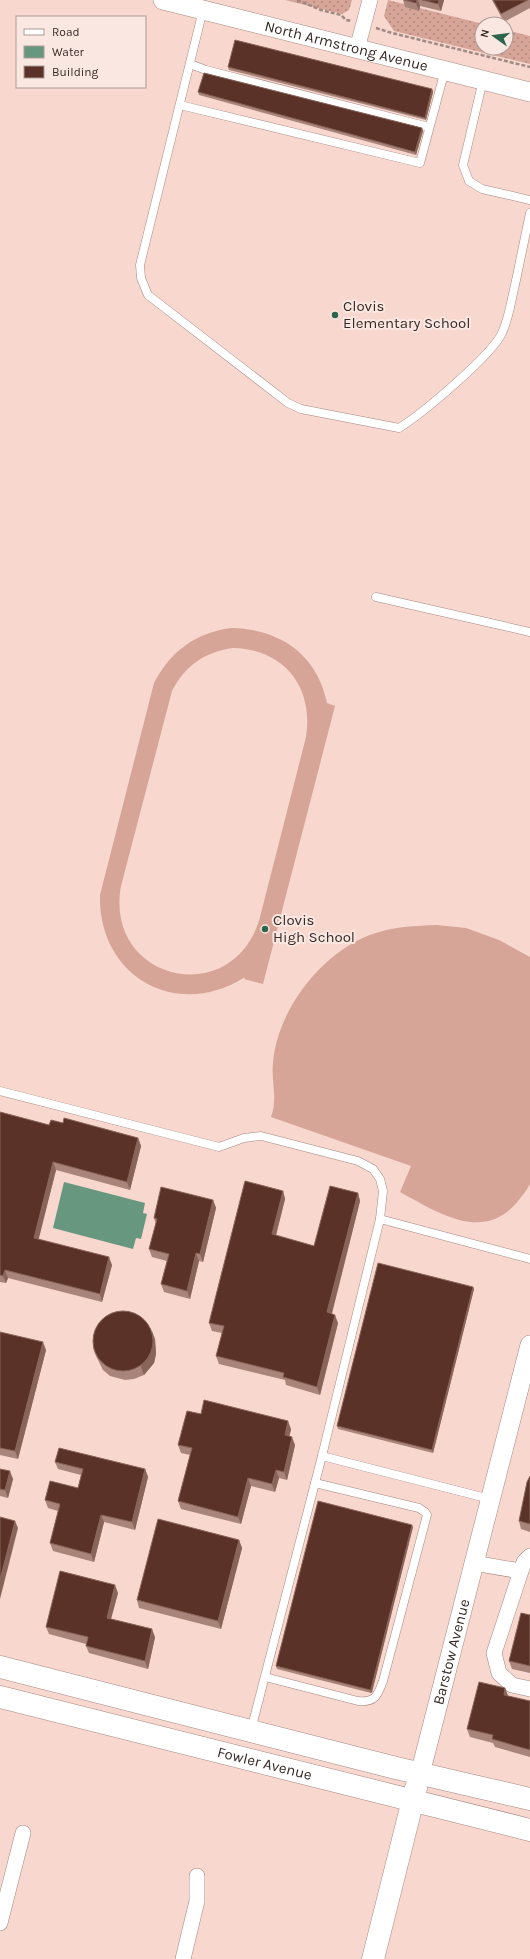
<svg xmlns="http://www.w3.org/2000/svg" width="530" height="1959" font-family="Karla,sans-serif">
<style>
.grass{fill:url(#grass-dots)}
.garden{fill:#d6a598;fill-rule:evenodd}
.water{fill:#689780}
.lines{fill:none;stroke-linecap:round;stroke-linejoin:round}
.service-casing{stroke:#a58880;stroke-width:9}
.minor-casing{stroke:#a58880;stroke-width:16}
.tertiary-casing{stroke:#a58880;stroke-width:20}
.secondary-casing{stroke:#a58880;stroke-width:23}
.path{stroke:#a18a84;stroke-width:2.5;stroke-dasharray:4 2;stroke-linecap:butt}
.service{stroke:#fff;stroke-width:8}
.minor{stroke:#fff;stroke-width:15}
.tertiary{stroke:#fff;stroke-width:19}
.secondary{stroke:#fff;stroke-width:22}
.wall{fill:#a8847a}
.shaded-wall{fill:#896459}
.building{fill:#5a3227;stroke:#896459}
.poi-dot{fill:#2d654c;stroke:#fbe7e2;stroke-width:1.5}
.labels{text-anchor:middle;dominant-baseline:central;stroke-width:4;stroke-linejoin:round;paint-order:stroke}
.street-label{font-size:15px;fill:#362a27;stroke:#fbe7e2}
.poi-label{font-size:15px;fill:#362a27;stroke:#fbe7e2;text-anchor:start}
</style>
<defs>
<pattern id="grass-dots" width="8" height="8" patternUnits="userSpaceOnUse"><rect width="8" height="8" fill="#d6a598"/><path d="M2 2h.1M6 6h.1" fill="none" stroke="#ae877c" stroke-width="1.8" stroke-linecap="round"/></pattern>
</defs>
<rect width="100%" height="100%" fill="#f7d7ce"/>
<g class="grass">
<polygon points="285,0 352,0 349,10 342,14"/>
<polygon points="388,0 483,24 482,48 506,48 506,30 530,36 530,64 394,31 384,16"/>
</g>
<g class="garden">
<path d="M231 628C280 629 317 654 327 703L335 706 263 984 244 979 245 977C176 1021 98 976 100 895L154 683C171 651 195 633 231 628ZM233 648C284 649 314 687 306 737L259 921C229 1011 104 979 121 886L172 691C185 666 204 652 233 648Z"/>
<path d="M437 925 466 928 499 940 530 957V1184C527 1190 522 1196 518 1201 484 1244 437 1212 400 1192L411 1166 271 1117C278 1099 271 1081 273 1063 277 1009 325 948 376 933 396 926 416 926 437 925Z"/>
</g>
<polygon class="water" points="64,1182 145,1203 143,1213 147,1214 141,1239 136,1238 133,1249 53,1228"/>
<g class="lines">
<g class="service-casing">
<g id="service">
<path d="M203 10 140 265 141 278 148 295 288 403 301 409 399 428C422 414 492 355 502 333 509 318 511 301 515 285 520 261 525 237 530 213"/>
<polyline points="190,64 206,70 429,127"/>
<polyline points="483,80 463,165 469,181 482,189 530,200"/>
<polyline points="180,105 420,163 445,70"/>
<polyline points="376,597 530,632"/>
<polyline points="0,1091 219,1147 244,1138 261,1136 358,1161 373,1169 380,1179 383,1191 380,1219"/>
<polyline points="322,1456 380,1219 530,1259"/>
<path d="M265 1677 358 1701C375 1703 378 1695 383 1681L427 1515 425 1512 419 1508 315 1483"/>
<polyline points="251,1730 322,1456 490,1499"/>
</g>
</g>
<g class="minor-casing">
<g id="minor">
<polyline points="357,49 370,0"/>
<polyline points="530,1556 524,1562 494,1653 499,1673 512,1685 530,1689"/>
<polyline points="474,1563 520,1571"/>
<polyline points="0,1923 23,1833"/>
<polyline points="183,1959 197,1901 197,1876"/>
</g>
</g>
<g class="tertiary-casing">
<g id="tertiary">
<path id="s1" d="M163 0 530 92"/>
<path id="s2" d="M420 1774 530 1345"/>
</g>
</g>
<g class="secondary-casing">
<g id="secondary">
<polyline points="0,1667 396,1768 530,1799"/>
<path id="s3" d="M0 1697 530 1830"/>
<polyline points="373,1959 416,1788"/>
</g>
</g>
<g class="path">
<polyline points="297,0 321,10 341,15 346,20 351,21"/>
<polyline points="376,28 392,33 530,67"/>
</g>
<use href="#service" class="service"/>
<use href="#minor" class="minor"/>
<use href="#tertiary" class="tertiary"/>
<use href="#secondary" class="secondary"/>
</g>
<g class="wall">
<polygon points="403,0 444,0 441,11 420,6 419,11 405,7"/>
<polygon points="492,0 530,0 530,8 504,22"/>
<polygon points="228,67 432,89 433,92 426,120 229,70"/>
<polygon points="198,92 422,128 423,131 416,155 199,95"/>
<polygon points="0,1112 49,1125 63,1123 138,1138 141,1146 130,1190 56,1170 38,1239 112,1265 102,1302 8,1278 6,1283 0,1282"/>
<polygon points="283,1191 285,1199 276,1236 314,1246 358,1193 360,1201 332,1314 338,1323 320,1395 286,1385 285,1380 219,1364 216,1356 222,1333 212,1331 209,1323"/>
<polygon points="213,1200 216,1208 203,1262 199,1261 190,1299 164,1292 161,1284 167,1261 152,1257 149,1249 156,1224 154,1218"/>
<polygon points="473,1287 474,1289 433,1453 338,1429 337,1426"/>
<polygon points="0,1332 46,1350 18,1459 0,1455"/>
<polygon points="155,1339 156,1354 154,1363 144,1375 134,1379 125,1380 110,1376 103,1370 96,1356 93,1348"/>
<polygon points="201,1414 291,1429 289,1437 295,1445 287,1480 279,1478 275,1492 251,1486 241,1524 181,1509 178,1501 190,1455 181,1453 178,1445"/>
<polygon points="55,1462 145,1469 148,1477 135,1530 104,1522 94,1562 53,1551 50,1543 58,1511 48,1508 45,1500 78,1488 81,1475 58,1469"/>
<polygon points="0,1469 13,1479 8,1498 0,1496"/>
<polygon points="530,1476 530,1532 521,1529 519,1521"/>
<polygon points="413,1527 372,1692 371,1693 277,1669 276,1666"/>
<polygon points="239,1540 242,1548 221,1629 139,1608 137,1600"/>
<polygon points="118,1593 111,1619 155,1637 148,1669 89,1653 86,1646 86,1644 49,1634 46,1627"/>
<polygon points="530,1615 530,1673 512,1669 509,1661"/>
<polygon points="505,1688 508,1696 530,1701 530,1757 495,1747 493,1743 470,1737 467,1729"/>
</g>
<g class="shaded-wall">
<polygon points="417,0 418,0 420,6 419,11 416,3"/>
<polygon points="439,0 444,0 441,11 438,4"/>
<polygon points="432,89 433,92 426,120 425,118"/>
<polygon points="422,128 423,131 416,155 415,152"/>
<polygon points="138,1138 141,1146 130,1190 127,1182"/>
<polygon points="53,1162 56,1170 37,1246 34,1238"/>
<polygon points="283,1191 285,1199 274,1242 272,1234"/>
<polygon points="358,1193 360,1201 330,1320 327,1312"/>
<polygon points="213,1200 216,1208 203,1262 200,1254"/>
<polygon points="196,1253 199,1261 190,1299 187,1291"/>
<polygon points="109,1257 112,1265 102,1302 100,1294"/>
<polygon points="5,1270 8,1278 6,1283 3,1276"/>
<polygon points="473,1287 474,1289 433,1453 432,1450"/>
<polygon points="335,1315 338,1323 320,1395 317,1387"/>
<polygon points="152,1331 155,1339 156,1354 154,1363 144,1375 141,1367"/>
<polygon points="43,1342 46,1350 18,1459 15,1451"/>
<polygon points="288,1421 291,1429 288,1443 285,1435"/>
<polygon points="292,1437 295,1445 287,1480 284,1472"/>
<polygon points="145,1469 148,1477 135,1530 132,1522"/>
<polygon points="276,1470 279,1478 275,1492 272,1484"/>
<polygon points="10,1471 13,1479 8,1498 5,1490"/>
<polygon points="248,1478 251,1486 241,1524 238,1517"/>
<polygon points="101,1515 104,1522 94,1562 91,1554"/>
<polygon points="15,1521 18,1528 0,1599 0,1580"/>
<polygon points="412,1525 413,1527 372,1692 371,1693 370,1690"/>
<polygon points="239,1540 242,1548 221,1629 218,1621"/>
<polygon points="115,1585 118,1593 109,1626 107,1618"/>
<polygon points="152,1629 155,1637 148,1669 145,1661"/>
<polygon points="505,1688 508,1696 504,1695"/>
</g>
<g class="building">
<polygon points="404,0 417,0 416,3"/>
<polygon points="422,0 439,0 438,4"/>
<polygon points="493,0 528,0 501,14"/>
<polygon points="235,40 432,89 425,118 228,67"/>
<polygon points="204,73 422,128 415,152 198,92"/>
<polygon points="0,1112 49,1125 51,1120 63,1123 64,1118 138,1138 127,1182 53,1162 34,1238 109,1257 100,1294 5,1270 3,1276 0,1275"/>
<polygon points="245,1181 283,1191 272,1234 314,1246 330,1186 358,1193 327,1312 335,1315 317,1387 283,1377 284,1373 216,1356 224,1326 209,1323"/>
<polygon points="161,1187 213,1200 200,1254 196,1253 187,1291 161,1284 169,1254 149,1249 157,1219 154,1218"/>
<polygon points="378,1263 473,1287 432,1450 337,1426"/>
<circle cx="123" cy="1341" r="30"/>
<polygon points="0,1332 43,1342 15,1451 0,1448"/>
<polygon points="204,1400 288,1421 285,1435 292,1437 284,1472 276,1470 272,1484 248,1478 238,1517 178,1501 192,1448 178,1445 187,1411 201,1414"/>
<polygon points="59,1448 145,1469 132,1522 101,1515 91,1554 50,1543 60,1504 45,1500 50,1481 78,1488 83,1469 55,1462"/>
<polygon points="0,1469 10,1471 5,1490 0,1489"/>
<polygon points="530,1476 530,1524 519,1521 527,1482"/>
<polygon points="318,1501 412,1525 371,1689 370,1690 276,1666"/>
<polygon points="0,1517 15,1521 0,1580"/>
<polygon points="158,1519 239,1540 218,1621 137,1600"/>
<polygon points="60,1571 115,1585 107,1618 152,1629 145,1661 86,1646 88,1637 46,1627"/>
<polygon points="521,1613 530,1615 530,1666 509,1661"/>
<polygon points="479,1682 505,1688 504,1695 530,1701 530,1750 492,1739 493,1735 467,1729"/>
</g>
<g class="poi-dot">
<circle cx="335" cy="315" r="4"/>
<circle cx="265" cy="929" r="4"/>
</g>
<g class="labels">
<g class="street-label">
<text stroke="none"><textPath href="#s1" startOffset="189">North Armstrong Avenue</textPath></text>
<text stroke="none"><textPath href="#s2" startOffset="126">Barstow Avenue</textPath></text>
<text stroke="none"><textPath href="#s3" startOffset="273">Fowler Avenue</textPath></text>
</g>
<g class="poi-label">
<text x="343" y="306">Clovis<tspan x="343" dy="17">Elementary School</tspan></text>
<text x="273" y="920">Clovis<tspan x="273" dy="17">High School</tspan></text>
</g>
</g>
<rect x="16" y="16" width="130" height="72" fill="#fbe7e2" stroke="#ac9b97"/>
<rect x="24" y="29" width="20" height="6" fill="#ffffff" stroke="#ac9b97"/>
<text x="52" y="36" font-size="12" fill="#362a27">Road</text>
<rect x="24" y="46" width="20" height="12" fill="#689780" stroke="#ac9b97"/>
<text x="52" y="56" font-size="12" fill="#362a27">Water</text>
<rect x="24" y="66" width="20" height="12" fill="#5a3227" stroke="#ac9b97"/>
<text x="52" y="76" font-size="12" fill="#362a27">Building</text>
<g transform="translate(494 36) rotate(284)"><circle r="19" fill="#fbe7e2" stroke="#ac9b97"/>
<path d="M0-3L7 15L0 10L-7 15Z" fill="#2d654c"/>
<text y="-6" font-size="11" font-weight="bold" text-anchor="middle" fill="#362a27">N</text>
</g>
</svg>
